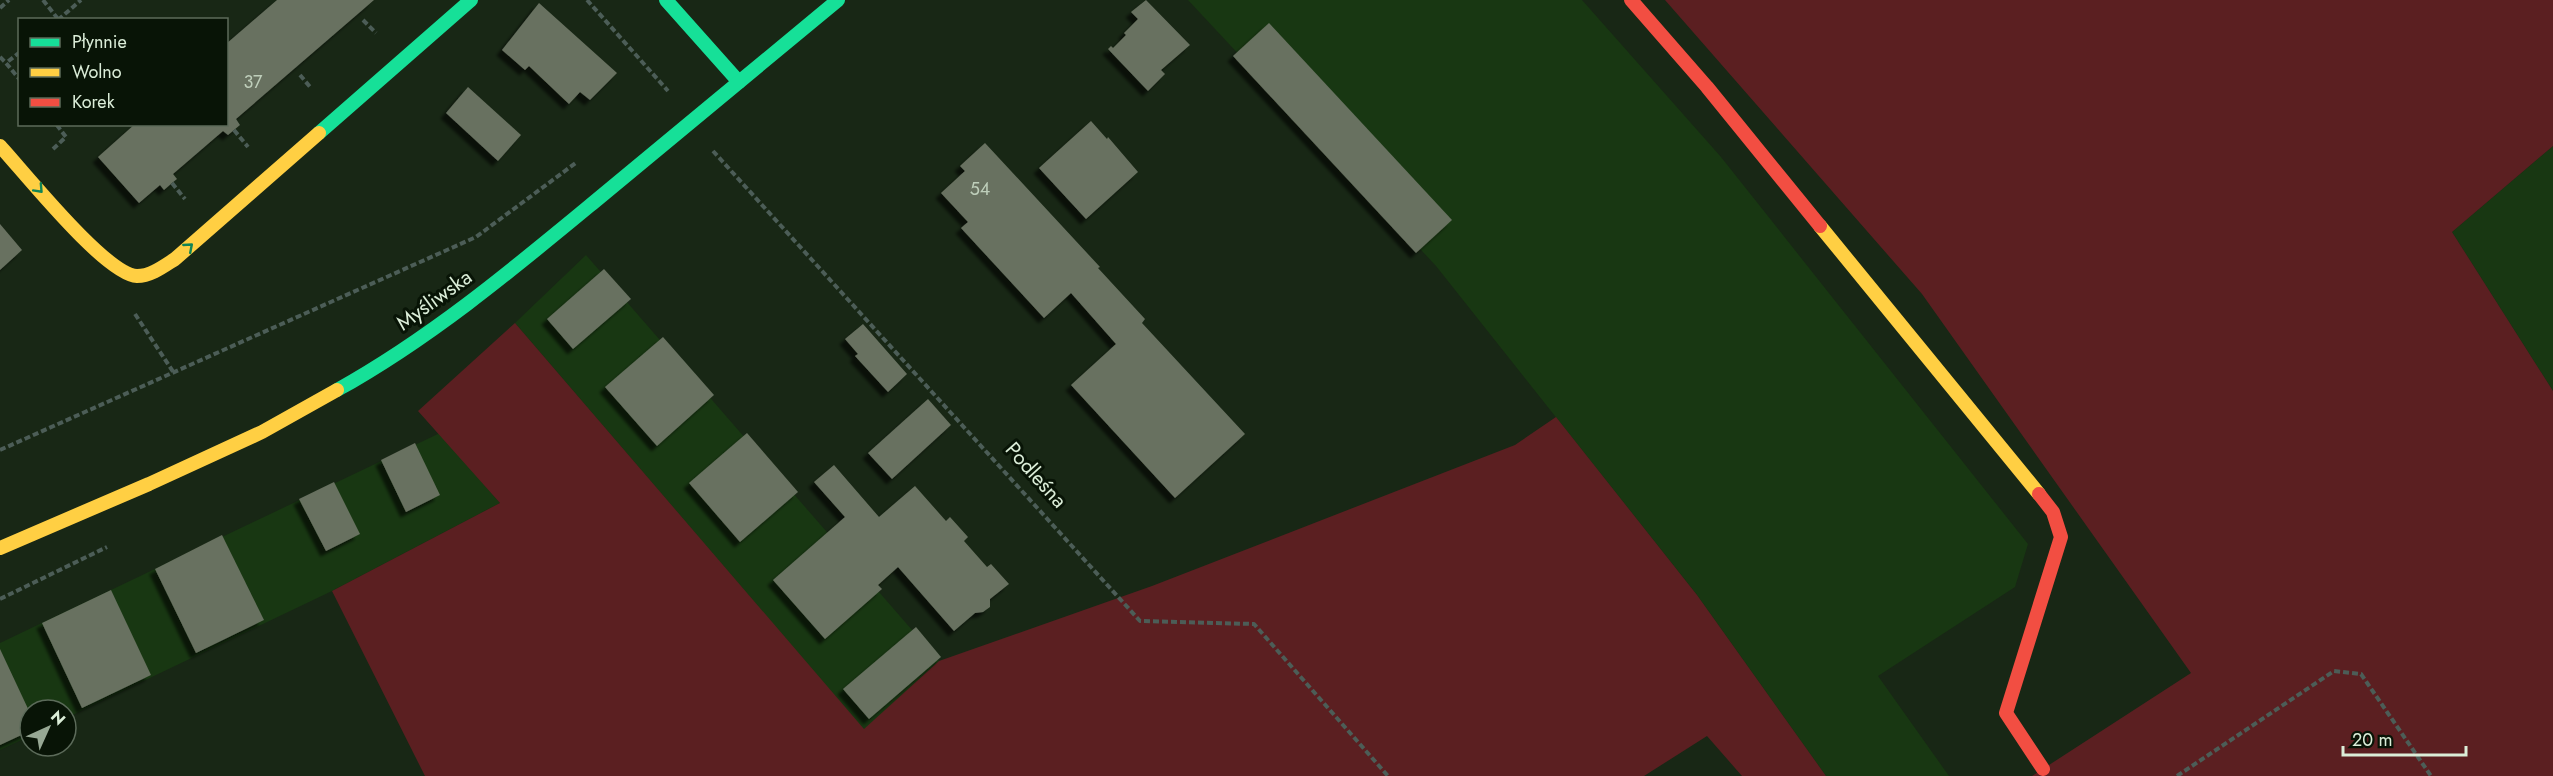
<svg xmlns="http://www.w3.org/2000/svg" width="2553" height="776" font-family="Jost,sans-serif">
<style>
.built{fill:#183712}
.green{fill:#5b1f21}
.building{fill:#687160;filter:url(#shadow)}
.lines{fill:none;stroke-linecap:round;stroke-linejoin:round}
.path{stroke:#4c5d57;stroke-width:4;stroke-dasharray:6 3;stroke-linecap:butt}
.fast{stroke:#16e098;stroke-width:14}
.slow{stroke:#ffcf43;stroke-width:14}
.jam{stroke:#f24e42;stroke-width:14}
.oneway{stroke:#108456}
.labels{text-anchor:middle;dominant-baseline:central;stroke-width:6;stroke-linejoin:round;paint-order:stroke}
.number-label{font-size:18px;fill:#beceba}
.street-label{font-size:21px;fill:#dbedd8;stroke:#081406}
</style>
<defs>
<filter id="shadow"><feDropShadow dx="-5.5" dy="5.5" stdDeviation="1.5" flood-color="#0009"/></filter>
</defs>
<rect width="100%" height="100%" fill="#182715"/>
<g class="built">
<polygon points="1188,0 1582,0 1721,157 2028,544 2015,587 1878,676 1949,776 1826,776 1697,595 1436,266"/>
<polygon points="2553,146 2553,391 2452,232"/>
<polygon points="586,255 939,661 864,730 515,323"/>
<polygon points="440,433 500,503 332,591 66,718 66,710 30,710 30,736 0,750 0,643"/>
</g>
<g class="green">
<polygon points="1665,0 2553,0 2553,146 2452,232 2553,391 2553,776 2032,776 2191,673 1922,294"/>
<polygon points="515,323 864,729 939,661 1152,586 1515,445 1556,417 1697,595 1826,776 1742,776 1707,736 1644,776 425,776 332,591 500,503 418,411"/>
</g>
<g class="building">
<polygon points="277,0 374,0 236,119 240,125 228,135 223,131 173,174 177,179 172,183 164,190 160,185 139,203 98,157 135,124 226,124 226,44"/>
<polygon points="1146,0 1190,45 1161,70 1165,74 1148,91 1108,49 1111,46 1113,48 1126,35 1124,33 1138,19 1131,12"/>
<polygon points="539,3 617,73 590,100 580,92 569,104 529,66 525,70 502,50"/>
<polygon points="1269,23 1452,220 1416,253 1233,56"/>
<polygon points="468,87 521,135 498,161 446,113"/>
<polygon points="1091,121 1107,139 1108,137 1138,172 1086,219 1039,168"/>
<polygon points="985,143 1100,267 1098,268 1145,319 1142,323 1245,434 1175,498 1071,385 1116,344 1071,293 1044,318 961,228 968,222 941,193 965,171 960,166"/>
<polygon points="0,224 22,250 0,270"/>
<polygon points="604,269 631,299 573,349 547,319"/>
<polygon points="863,324 907,374 888,392 855,356 858,354 845,339"/>
<polygon points="663,337 714,395 657,446 605,387"/>
<polygon points="928,399 951,425 892,479 868,453"/>
<polygon points="747,433 798,492 740,542 689,483"/>
<polygon points="415,443 440,495 406,512 381,460"/>
<polygon points="834,465 879,517 915,486 946,521 950,517 968,537 964,541 987,567 991,564 1009,584 990,599 990,607 983,612 975,613 954,631 898,567 878,585 882,589 825,639 773,580 845,517 814,482"/>
<polygon points="334,482 360,534 326,551 299,499"/>
<polygon points="222,535 264,620 196,653 155,569"/>
<polygon points="111,590 151,675 82,708 42,623"/>
<polygon points="916,627 941,657 869,719 843,689"/>
<polygon points="0,649 30,713 30,731 0,745"/>
</g>
<g class="lines">
<g class="path">
<polyline points="43,0 58,19"/>
<polyline points="587,0 668,91"/>
<polyline points="0,8 9,0"/>
<polyline points="58,20 81,0"/>
<polyline points="363,20 376,33"/>
<polyline points="20,52 6,63 20,80"/>
<polyline points="0,57 6,63"/>
<polyline points="300,75 311,88"/>
<polyline points="234,130 248,147"/>
<polyline points="53,149 66,137 56,124"/>
<polyline points="713,151 1140,621 1254,624 1388,776"/>
<polyline points="172,183 185,199"/>
<polyline points="135,314 174,373"/>
<polyline points="0,450 476,237 577,162"/>
<polyline points="0,599 107,547"/>
<polyline points="2177,776 2334,671 2361,674 2431,776"/>
</g>
<g class="fast">
<polyline points="666,0 739,82"/>
<polyline points="319,133 471,0"/>
<path d="M337 390C429 339 512 270 593 203 675 135 756 68 838 0"/>
</g>
<g class="slow">
<path d="M0 146C24 172 106 275 137 276 151 276 164 266 175 259L319 133"/>
<polyline points="1820,226 2039,494"/>
<polyline points="0,548 149,484 262,432 337,390"/>
</g>
<g class="jam">
<polyline points="1631,0 1707,87 1820,226"/>
<polyline points="2039,494 2053,512 2061,537 2006,713 2043,769"/>
</g>
</g>
<defs><path id="oneway-chevron" d="M-2-3.5L2.5 0L-2 3.5" fill="none" stroke-width="1.6" stroke-linecap="round" stroke-linejoin="round" transform="scale(1.5)"/></defs>
<g class="oneway">
<use href="#oneway-chevron" transform="translate(39 189) rotate(47)"/>
<use href="#oneway-chevron" transform="translate(189 247) rotate(-41)"/>
</g>
<g class="labels">
<g class="number-label">
<text x="253" y="82">37</text>
<text x="980" y="189">54</text>
</g>
<g class="street-label">
<text transform="translate(434 300) rotate(-36)">Myśliwska</text>
<text transform="translate(1036 475) rotate(48)">Podleśna</text>
</g>
</g>
<rect x="18" y="18" width="210" height="108" fill="#081406" stroke="#5c6b5a" stroke-width="1.5"/>
<rect x="30" y="38" width="30" height="9" fill="#16e098" stroke="#5c6b5a" stroke-width="1.5"/>
<text x="72" y="48" font-size="18" fill="#dbedd8">Płynnie</text>
<rect x="30" y="68" width="30" height="9" fill="#ffcf43" stroke="#5c6b5a" stroke-width="1.5"/>
<text x="72" y="78" font-size="18" fill="#dbedd8">Wolno</text>
<rect x="30" y="98" width="30" height="9" fill="#f24e42" stroke="#5c6b5a" stroke-width="1.5"/>
<text x="72" y="108" font-size="18" fill="#dbedd8">Korek</text>
<g transform="translate(48 728) rotate(45)"><circle r="28" fill="#081406" stroke="#5c6b5a" stroke-width="1.5"/>
<path d="M0-4.5L10 22L0 15L-10 22Z" fill="#97a894"/>
<text y="-9" font-size="16" font-weight="bold" text-anchor="middle" fill="#dbedd8">N</text>
</g>
<path d="M2343 746v9h123v-9" fill="none" stroke="#dbedd8" stroke-width="3"/>
<text x="2352" y="746" font-size="18" fill="#dbedd8" stroke="#081406" stroke-width="4.5" paint-order="stroke">20 m</text>
</svg>
